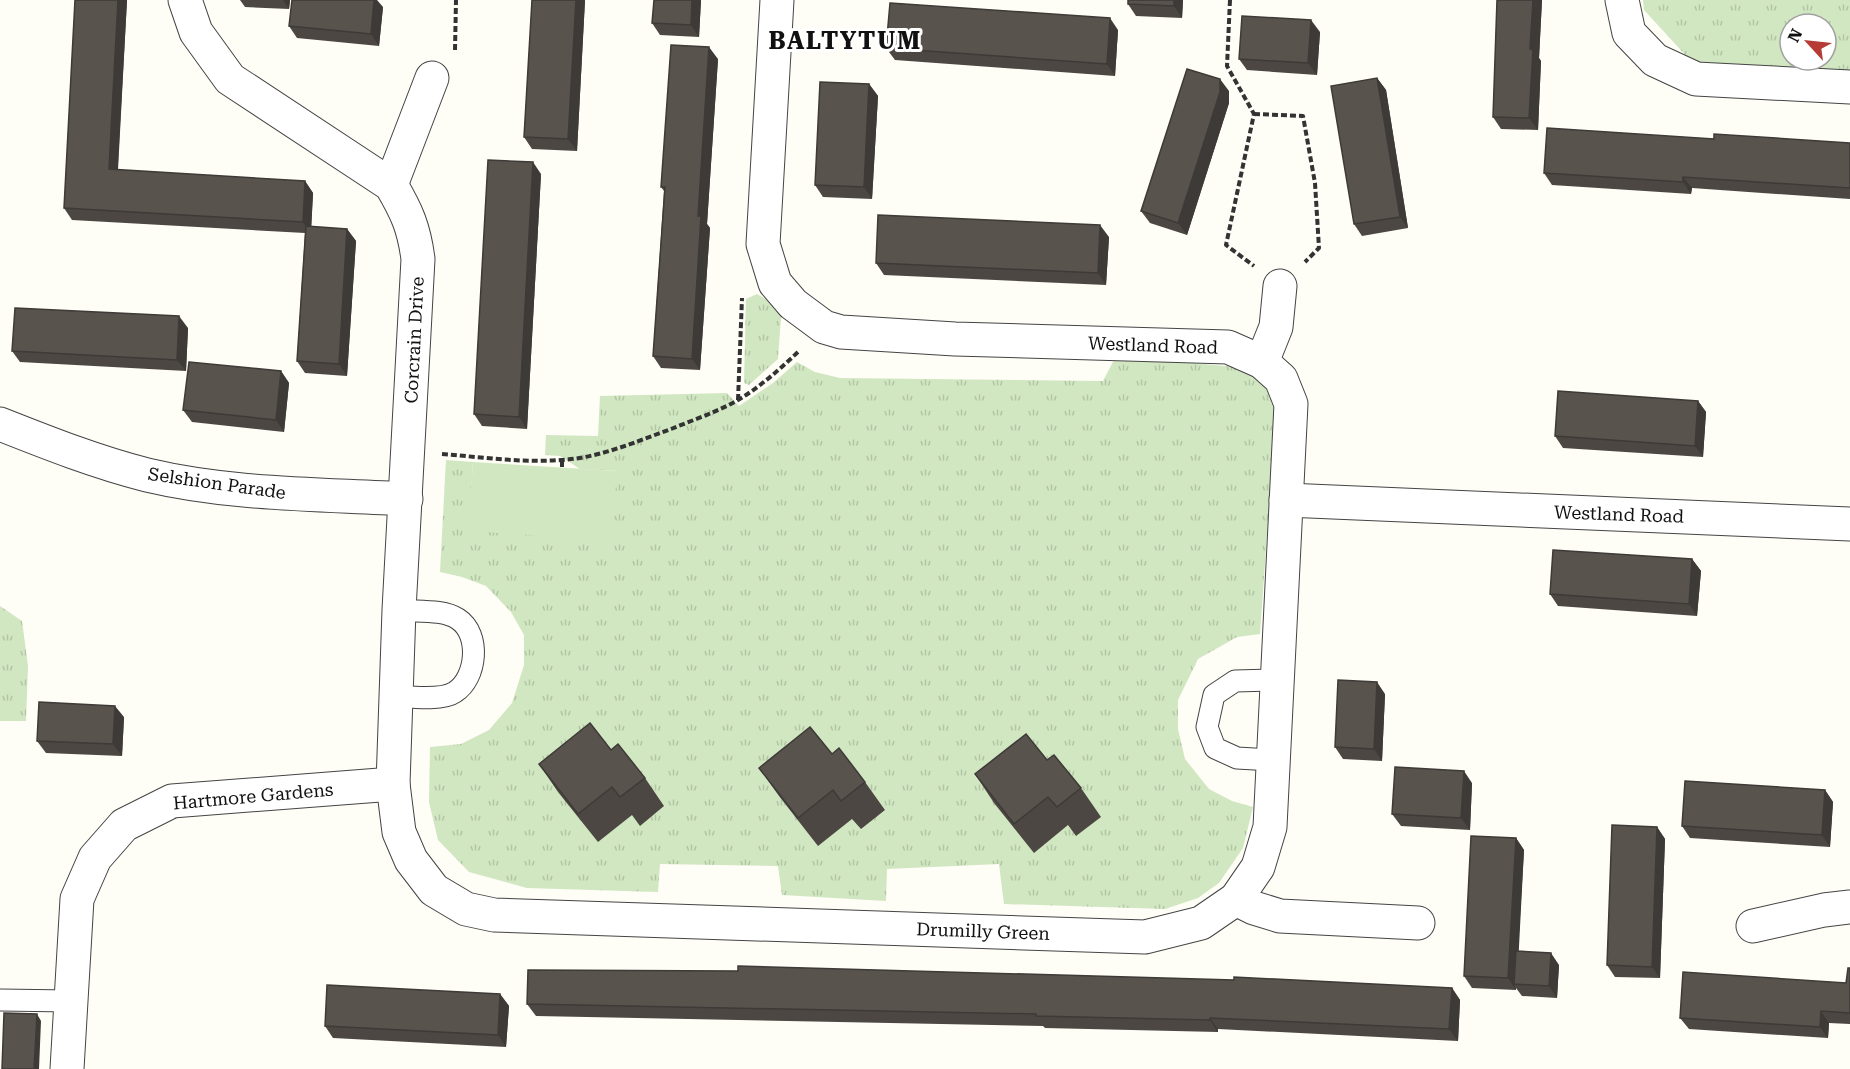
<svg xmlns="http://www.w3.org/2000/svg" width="1850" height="1069" font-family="'Roboto Serif',serif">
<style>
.grass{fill:url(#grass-tufts);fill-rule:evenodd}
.park{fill:#d1e7c1}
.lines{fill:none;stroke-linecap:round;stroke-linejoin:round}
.service-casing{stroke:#444;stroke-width:23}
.minor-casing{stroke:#444;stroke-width:35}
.path{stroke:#333;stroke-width:4;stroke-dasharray:6 3;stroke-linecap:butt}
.service{stroke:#fff;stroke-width:21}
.minor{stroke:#fff;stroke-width:33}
.wall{fill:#4d4743}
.shaded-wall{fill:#3e3a37}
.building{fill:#59534e;stroke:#3e3a37;stroke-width:1.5}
.labels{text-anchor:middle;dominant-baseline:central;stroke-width:6;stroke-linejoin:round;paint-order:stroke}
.street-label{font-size:18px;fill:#111;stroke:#fff}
.district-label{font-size:24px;font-weight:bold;letter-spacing:1.5px;fill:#111;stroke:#fff}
</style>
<defs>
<pattern id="grass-tufts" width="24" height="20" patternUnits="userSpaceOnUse" patternTransform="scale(1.5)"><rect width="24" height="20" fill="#d1e7c1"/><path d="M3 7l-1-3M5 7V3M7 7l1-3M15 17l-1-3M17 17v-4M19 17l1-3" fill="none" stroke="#b2c5a5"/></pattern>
</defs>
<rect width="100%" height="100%" fill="#fefdf6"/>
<g class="grass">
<path d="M1643 0H1850V80L1700 71 1644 10ZM1790 24H1826V60H1790Z"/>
<polygon points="757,294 769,301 781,316 778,359 749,385 744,383 746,299"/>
<polygon points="1116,356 1236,367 1262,381 1273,392 1275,420 1260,634 1237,637 1198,659 1178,700 1178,729 1185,759 1209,789 1232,801 1253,807 1243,848 1219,883 1198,898 1165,909 1004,904 999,864 887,869 886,901 782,895 778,866 660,864 658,892 527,888 469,872 438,840 429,802 430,747 461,744 489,730 512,703 524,665 524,635 511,612 486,586 462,577 440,572 446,460 473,462 469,531 617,471 580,469 560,456 545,455 546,435 598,436 600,396 727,393 739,406 773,383 797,362 815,372 840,378 1103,381"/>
<polygon points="0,606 22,621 28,666 26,721 0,721"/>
</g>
<polygon class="park" points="473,462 617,471 612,540 468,531"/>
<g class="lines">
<g class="service-casing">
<g id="service">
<path d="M396 696C411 697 442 701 455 692 477 678 481 634 458 619 443 609 417 612 399 610"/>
<polyline points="1274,760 1237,758 1215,748 1207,727 1214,695 1235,681 1277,680"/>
<polyline points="0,1000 70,1001"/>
</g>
</g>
<g class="minor-casing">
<g id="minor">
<path d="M185 0 196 32 230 79 391 185C407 212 414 228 418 259L399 610 393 784 399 832 411 860 434 890 466 909 494 915 1145 937 1201 923 1236 899 1258 867 1270 827 1291 404 1281 379 1262 362 1228 347 955 339 841 332 824 327 793 304 775 283 763 244 777 0"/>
<polyline points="1622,0 1629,33 1655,60 1696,79 1850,87"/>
<polyline points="391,185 432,78"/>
<polyline points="1262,362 1276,327 1280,286"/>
<path d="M0 424C48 443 96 462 147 475 231 495 319 494 406 499"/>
<polyline points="1286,500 1850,524"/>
<polyline points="1236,899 1254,908 1280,916 1418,923"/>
<polyline points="1753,926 1824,910 1850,907"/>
<polyline points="67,1069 77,899 95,858 124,825 172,801 393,784"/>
</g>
</g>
<g class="path">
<polyline points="1230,0 1227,66 1254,114 1226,245 1254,266"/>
<polyline points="455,50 456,0"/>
<polyline points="1254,114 1303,116 1315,183 1319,248 1305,262"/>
<polyline points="738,400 742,298"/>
<path d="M442 454C481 457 521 463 561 460 599 458 635 442 671 429 693 420 717 412 738 400 760 387 780 369 799 351"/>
<polyline points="562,467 562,460"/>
</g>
<use href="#service" class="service"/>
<use href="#minor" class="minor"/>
</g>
<g class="wall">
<polygon points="75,0 127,0 118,170 305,181 313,193 311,227 347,229 356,241 347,376 305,373 297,361 305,233 72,220 64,208"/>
<polygon points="240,0 290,0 289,9 245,7"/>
<polygon points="532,0 585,0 577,151 532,149 524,137"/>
<polygon points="654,0 701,0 699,37 660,35 652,23"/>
<polygon points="1183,0 1182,18 1136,16 1128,4"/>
<polygon points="1497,0 1542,0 1539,58 1541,61 1538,130 1501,129 1493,117"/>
<polygon points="383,7 379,46 297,38 289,26"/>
<polygon points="1118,30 1115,76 895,60 886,48"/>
<polygon points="1320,32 1317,75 1247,70 1239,59"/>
<polygon points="718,59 707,224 710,228 700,370 661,368 653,356 664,191 661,187"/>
<polygon points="1377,78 1386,90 1408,228 1362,236 1354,224"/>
<polygon points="869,84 878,96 872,199 823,197 815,185"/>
<polygon points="1229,91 1229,103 1187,235 1150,223 1141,211"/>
<polygon points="1714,139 1850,143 1850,199 1692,188 1691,194 1552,185 1544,173"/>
<polygon points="541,174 527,429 482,426 474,414"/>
<polygon points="1109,237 1106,285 884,275 876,263"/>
<polygon points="188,328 186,371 20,362 12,351"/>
<polygon points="281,371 289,383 284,432 192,422 183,410"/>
<polygon points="1698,401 1706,412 1703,457 1563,448 1555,436"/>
<polygon points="1692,559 1701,571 1697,616 1558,606 1550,594"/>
<polygon points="1385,694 1382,761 1343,759 1335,747"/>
<polygon points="124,717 122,756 46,753 37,741"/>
<polygon points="611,750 645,778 664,806 640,826 632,815 598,842 558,792 539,764"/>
<polygon points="832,754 865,782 885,810 861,829 852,819 818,846 779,796 759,768"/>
<polygon points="975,774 1081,788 1101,817 1076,836 1068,825 1034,853 994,803"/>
<polygon points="1472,783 1470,830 1401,826 1392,814"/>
<polygon points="1825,790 1833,802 1830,847 1690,838 1682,826"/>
<polygon points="1657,827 1665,839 1660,978 1615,977 1607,965"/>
<polygon points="1516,838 1524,850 1518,951 1559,965 1557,998 1522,996 1516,988 1516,990 1472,988 1464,976"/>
<polygon points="1850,968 1850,1024 1829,1023 1828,1038 1689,1029 1680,1018 1846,983"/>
<polygon points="1452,988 1460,1000 1458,1041 1218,1029 1218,1032 1045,1028 1043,1026 536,1016 527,1004"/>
<polygon points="500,994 509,1006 506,1047 333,1038 325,1026"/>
</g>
<g class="shaded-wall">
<polygon points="118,0 127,0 117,181 109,169"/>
<polygon points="283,0 290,0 289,9"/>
<polygon points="374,0 377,0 383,7 379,46 371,34"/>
<polygon points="576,0 585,0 577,151 568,139"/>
<polygon points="692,0 701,0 699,37 691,25"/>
<polygon points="1174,0 1183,0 1182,18 1174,6"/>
<polygon points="1533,0 1542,0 1539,58 1541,61 1538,130 1529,118 1530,49"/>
<polygon points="1110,18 1118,30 1115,76 1107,64"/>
<polygon points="1311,20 1320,32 1317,75 1308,63"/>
<polygon points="709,47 718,59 707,224 710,228 700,370 692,359 698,216"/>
<polygon points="1377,78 1386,90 1408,228 1400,217"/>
<polygon points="1220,79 1229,91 1229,103 1187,235 1178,223"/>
<polygon points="869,84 878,96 872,199 864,187"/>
<polygon points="533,162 541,174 527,429 519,417"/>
<polygon points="1683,177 1692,188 1691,194 1683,182"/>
<polygon points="305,181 313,193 311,234 303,222"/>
<polygon points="1100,225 1109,237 1106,285 1098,273"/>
<polygon points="347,229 356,241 347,376 339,364"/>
<polygon points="179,316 188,328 186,371 177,360"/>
<polygon points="281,371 289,383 284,432 276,420"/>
<polygon points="1698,401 1706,412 1703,457 1695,446"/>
<polygon points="1692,559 1701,571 1697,616 1689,604"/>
<polygon points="1377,682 1385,694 1382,761 1374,749"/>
<polygon points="115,706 124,717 122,756 113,744"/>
<polygon points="1464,771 1472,783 1470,830 1461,818"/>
<polygon points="1825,790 1833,802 1830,847 1822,835"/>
<polygon points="1657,827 1665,839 1660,978 1652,967"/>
<polygon points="1516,838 1524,850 1517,985 1514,984 1516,990 1508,978"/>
<polygon points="1551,953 1559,965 1557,998 1549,986"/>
<polygon points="1452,988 1460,1000 1458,1041 1449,1029"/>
<polygon points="500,994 509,1006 506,1047 498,1035"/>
<polygon points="1821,1011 1829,1023 1828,1038 1820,1027"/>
<polygon points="37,1014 41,1021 39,1069 34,1069"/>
<polygon points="1210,1018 1218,1029 1218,1032 1210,1020"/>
</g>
<g class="building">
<polygon points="75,0 118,0 109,169 305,181 303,222 64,208"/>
<polygon points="292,0 374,0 371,34 289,26"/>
<polygon points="532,0 576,0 568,139 524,137"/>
<polygon points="654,0 692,0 691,25 652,23"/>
<polygon points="1128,0 1174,0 1174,6 1128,4"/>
<polygon points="1497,0 1533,0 1530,49 1533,50 1529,118 1493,117"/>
<polygon points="890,3 1110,18 1107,64 886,48"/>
<polygon points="1242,16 1311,20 1308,63 1239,59"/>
<polygon points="671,45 709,47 698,216 701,216 692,359 653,356 665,187 661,187"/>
<polygon points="1187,69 1220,79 1220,92 1178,223 1141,211"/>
<polygon points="1377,78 1400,217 1354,224 1331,86"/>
<polygon points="820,82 869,84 864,187 815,185"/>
<polygon points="1547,128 1714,139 1714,134 1850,143 1850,188 1683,177 1683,182 1544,173"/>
<polygon points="488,160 533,162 519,417 474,414"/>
<polygon points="878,215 1100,225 1098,273 876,263"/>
<polygon points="306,226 347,229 339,364 297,361"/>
<polygon points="15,308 179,316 177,360 12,351"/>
<polygon points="189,362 281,371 276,420 183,410"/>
<polygon points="1558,391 1698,401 1695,446 1555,436"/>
<polygon points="1553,550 1692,559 1689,604 1550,594"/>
<polygon points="1338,680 1377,682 1374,749 1335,747"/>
<polygon points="39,702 115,706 113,744 37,741"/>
<polygon points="590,723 611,750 618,744 645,778 620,797 612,787 578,814 539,764"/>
<polygon points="810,727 832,754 839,748 865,782 841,801 833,790 798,818 759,768"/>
<polygon points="1026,734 1047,760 1054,755 1081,788 1057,807 1048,797 1014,824 975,774"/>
<polygon points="1395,767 1464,771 1461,818 1392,814"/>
<polygon points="1685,781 1825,790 1822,835 1682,826"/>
<polygon points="1612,825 1657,827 1652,967 1607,965"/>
<polygon points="1471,836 1516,838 1508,978 1464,976"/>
<polygon points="1516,951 1551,953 1549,986 1514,984"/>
<polygon points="738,966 1234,980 1234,977 1452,988 1449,1029 1210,1018 1210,1020 1036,1016 1036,1014 527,1004 528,970 738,971"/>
<polygon points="1848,968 1850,968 1850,1013 1821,1011 1820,1027 1680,1018 1683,972 1846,983"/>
<polygon points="327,985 500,994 498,1035 325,1026"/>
<polygon points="4,1013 37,1014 34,1069 2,1069"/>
</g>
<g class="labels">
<g class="street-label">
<text transform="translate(414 340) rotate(-87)">Corcrain Drive</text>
<text transform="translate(1153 345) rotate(2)">Westland Road</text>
<text transform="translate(217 483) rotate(8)">Selshion Parade</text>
<text transform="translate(1619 514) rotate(2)">Westland Road</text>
<text transform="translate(253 796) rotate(-5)">Hartmore Gardens</text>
<text transform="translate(983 931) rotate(2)">Drumilly Green</text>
</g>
<g class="district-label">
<text x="845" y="41">BALTYTUM</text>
</g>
</g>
<g transform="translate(1808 42) rotate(297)"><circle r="28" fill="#ffffff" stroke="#a0a0a0" stroke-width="1.5"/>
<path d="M0-4.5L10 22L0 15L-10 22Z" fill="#b63b34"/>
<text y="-9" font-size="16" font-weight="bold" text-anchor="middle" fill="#111111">N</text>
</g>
</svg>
